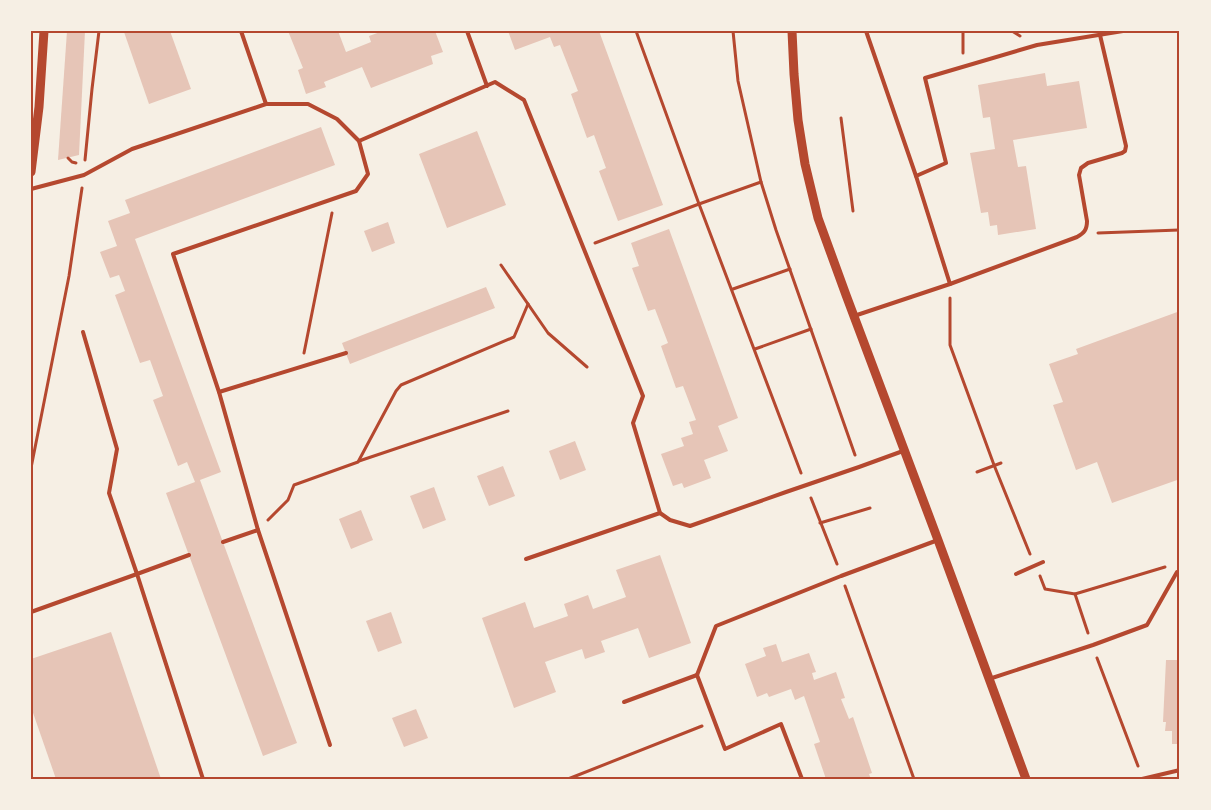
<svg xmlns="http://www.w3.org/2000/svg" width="1211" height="810" font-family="'Alegreya Sans',sans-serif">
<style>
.building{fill:#e6c5b7}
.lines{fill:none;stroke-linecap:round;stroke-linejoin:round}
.path{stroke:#b5482f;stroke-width:3}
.service{stroke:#b5482f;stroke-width:4}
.tertiary{stroke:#b5482f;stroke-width:9}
.neatline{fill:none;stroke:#b5482f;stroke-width:2}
</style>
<rect width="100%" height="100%" fill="#f6efe4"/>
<g class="building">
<polygon points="67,31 85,31 79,155 58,160"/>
<polygon points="126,31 170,31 191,89 149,104 124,32"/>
<polygon points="288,31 338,31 346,52 371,42 369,36 383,31 435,31 443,52 431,56 433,64 371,88 362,67 324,82 326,87 306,94 298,70 303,68"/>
<polygon points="508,31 599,31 663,205 618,221 599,171 606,168 594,135 587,138 571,94 578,91 560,45 554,47 550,37 515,50"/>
<polygon points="1045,73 1047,86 1079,81 1087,128 1013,140 1018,167 1026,166 1036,229 998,235 997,225 990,226 988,212 981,213 970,153 995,149 990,117 983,118 978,85"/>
<polygon points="321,127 335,165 135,239 221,472 200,480 297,743 263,756 166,493 195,482 187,462 178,466 153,400 163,396 150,360 140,363 115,295 125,291 119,275 110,278 100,252 117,246 108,221 130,213 125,200"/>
<polygon points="477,131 506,205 447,228 419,154"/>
<polygon points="388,222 395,243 372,252 364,231"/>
<polygon points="669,229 738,418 718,426 728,451 704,460 711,478 684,488 682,483 673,486 661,454 684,446 681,438 693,434 689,422 696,420 683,386 676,388 661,346 668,343 655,309 648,311 632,268 639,266 631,243"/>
<polygon points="486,287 495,308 350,364 342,343"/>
<polygon points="1180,311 1180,479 1112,503 1097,462 1076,470 1053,405 1063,402 1049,364 1078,354 1076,349"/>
<polygon points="575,441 586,470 560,480 549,451"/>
<polygon points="503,466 515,496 489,506 477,476"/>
<polygon points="434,487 446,520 423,529 410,496"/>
<polygon points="361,510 373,540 351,549 339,519"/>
<polygon points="660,555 691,643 649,658 638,628 601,641 605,652 585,659 582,649 545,662 556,692 514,708 482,618 525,602 534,628 568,616 564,604 588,595 593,609 626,597 616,570"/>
<polygon points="391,612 402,643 378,652 366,621"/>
<polygon points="111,632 161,779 56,779 31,707 31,659"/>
<polygon points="776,644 782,662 809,653 816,672 812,673 814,680 836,672 845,698 841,699 849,719 853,717 872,773 869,774 871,779 826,779 814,744 820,742 804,696 795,700 791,689 769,697 767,693 757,697 745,664 766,656 763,648"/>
<polygon points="1166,660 1180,660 1180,744 1172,744 1172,731 1165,731 1166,722 1163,722"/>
<polygon points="416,709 428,738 404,747 392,718"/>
</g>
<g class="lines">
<g class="path">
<polyline points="636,31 699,204 801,473"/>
<polyline points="733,31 738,81 761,182 776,230 855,455"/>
<polyline points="963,31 963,53"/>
<polyline points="1012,31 1020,36"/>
<polyline points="841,118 853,211"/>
<polyline points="68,158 72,162 76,163"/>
<polyline points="85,160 92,89 99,31"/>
<polyline points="1098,233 1179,230"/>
<polyline points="595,243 699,204 761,182"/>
<polyline points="501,265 548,333 587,367"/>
<polyline points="733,289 790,269"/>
<polyline points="950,298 950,345 994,465 1030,554"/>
<polyline points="755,349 811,329"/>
<polyline points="304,353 332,213"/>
<polyline points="359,461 508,411"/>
<polyline points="31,468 69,276 82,188"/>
<polyline points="977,472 1001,463"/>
<polyline points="811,498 837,564"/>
<polyline points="268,520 288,500 294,485 358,462 396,391 401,385 514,337 528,304"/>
<polyline points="820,523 870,508"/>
<polyline points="1040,576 1045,589 1075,594 1165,567"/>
<polyline points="845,586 914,779"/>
<polyline points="1075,594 1088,633"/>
<polyline points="1097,658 1138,766"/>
<polyline points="568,779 702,726"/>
</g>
<g class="service">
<polyline points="467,31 487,86"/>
<polyline points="866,31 916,176 950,284"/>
<polyline points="359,141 495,82 524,100 643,396 633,423 660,513 670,520 690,526 786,492 859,467 903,451"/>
<polyline points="916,176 946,163 925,78 1037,45 1123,31"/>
<polyline points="31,189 84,175 132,149 266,104"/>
<path d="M854 316 950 284 1077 237C1084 233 1087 230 1087 221L1079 175 1081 168 1088 163 1122 153 1125 151 1126 146 1100 35"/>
<polyline points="83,332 117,449 109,493 137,574 189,555"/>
<polyline points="219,392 346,353"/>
<polyline points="258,530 330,745"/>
<polyline points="223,542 258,530 219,392 173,254 356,191 368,174 359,141 337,119 308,104 266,104 241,31"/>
<polyline points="526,559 660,513"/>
<polyline points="1016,574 1043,562"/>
<polyline points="31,612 137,574 203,779"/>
<polyline points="989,679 1093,645 1147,625 1177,572 1180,572"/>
<polyline points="624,702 697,675"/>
<polyline points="802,779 781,724 725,749 697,675 716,626 841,576 938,540"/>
<polyline points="1142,779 1180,770"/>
</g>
<g class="tertiary">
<polyline points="792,31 794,74 798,120 805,164 818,218 846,295 938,540 1026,779"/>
<polyline points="31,172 39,107 44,31"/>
</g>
</g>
<rect width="1211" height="810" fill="none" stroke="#f6efe4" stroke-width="65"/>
<rect x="32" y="32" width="1146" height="746" class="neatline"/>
</svg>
